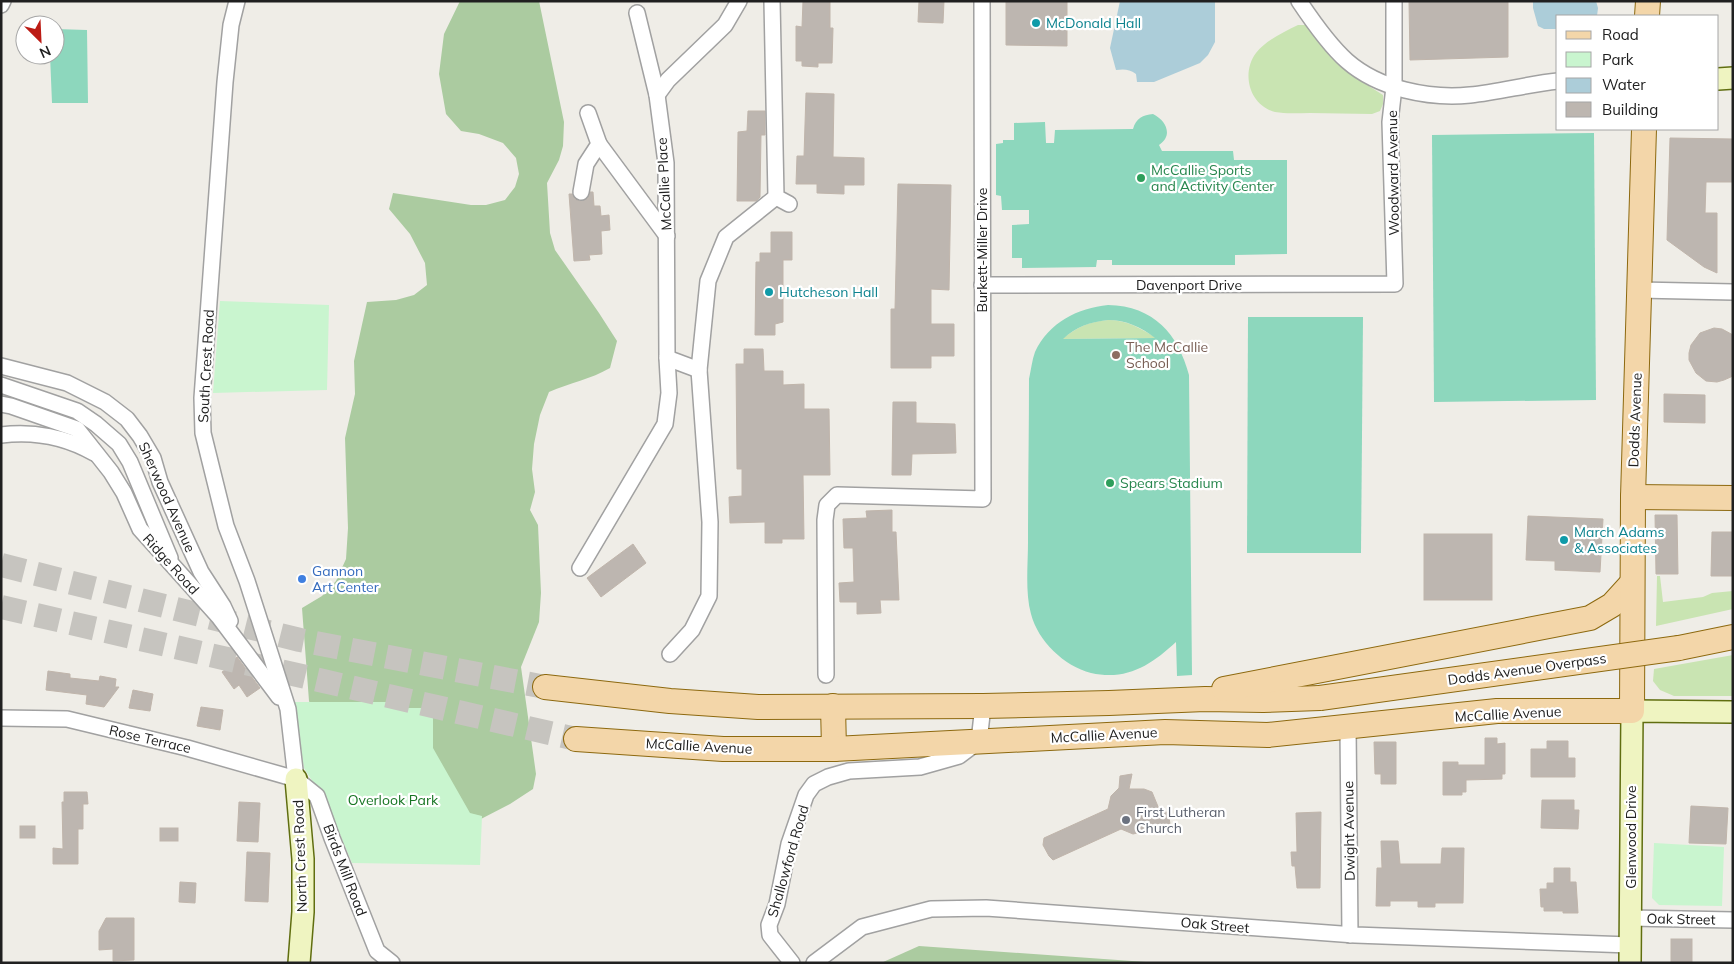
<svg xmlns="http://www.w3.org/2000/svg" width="1734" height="964" font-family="Mulish,sans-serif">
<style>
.grass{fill:#c9e4b2}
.forest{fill:#abcba0}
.park{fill:#c9f5cf}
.pitch{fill:#8dd7bd;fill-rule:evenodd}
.water{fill:#accdd9}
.building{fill:#bdb6b0;stroke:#c0b5ab}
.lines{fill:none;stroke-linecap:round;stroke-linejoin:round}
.primary-tunnel{stroke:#c6c4bf;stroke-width:24;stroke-dasharray:24 12;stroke-linecap:butt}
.street-casing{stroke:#a1a1a1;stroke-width:18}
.secondary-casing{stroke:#606e10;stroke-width:24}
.primary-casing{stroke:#8d690f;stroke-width:26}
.street{stroke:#fff;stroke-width:15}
.secondary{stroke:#eff4c1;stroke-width:21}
.primary{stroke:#f3d6a9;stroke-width:24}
.primary-bridge-casing{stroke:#8d690f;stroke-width:26;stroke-linecap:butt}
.primary-bridge{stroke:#f3d6a9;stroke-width:24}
.culture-dot{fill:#0f9aa8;stroke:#fff;stroke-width:2}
.leisure-dot{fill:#2e9e5b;stroke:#fff;stroke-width:2}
.education-dot{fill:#8d6e63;stroke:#fff;stroke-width:2}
.shop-dot{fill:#3f7fe0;stroke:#fff;stroke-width:2}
.worship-dot{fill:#6b7280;stroke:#fff;stroke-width:2}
.labels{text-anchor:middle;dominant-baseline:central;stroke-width:4.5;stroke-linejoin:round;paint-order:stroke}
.culture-label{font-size:14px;fill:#0d838f;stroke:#fff;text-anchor:start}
.leisure-label{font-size:14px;fill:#27864d;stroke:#fff;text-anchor:start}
.street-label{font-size:14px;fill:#202020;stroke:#fff}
.education-label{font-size:14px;fill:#785e54;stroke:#fff;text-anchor:start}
.shop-label{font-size:14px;fill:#366cbe;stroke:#fff;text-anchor:start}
.park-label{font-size:14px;fill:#177523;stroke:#fff}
.worship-label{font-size:14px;fill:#5b616d;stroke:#fff;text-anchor:start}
</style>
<rect width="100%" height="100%" fill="#efede7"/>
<g class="grass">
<path d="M1298 25H1307L1322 45 1350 74 1383 95V104L1380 111 1372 114C1351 114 1330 113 1310 113 1298 113 1286 114 1275 112 1249 105 1241 73 1256 53 1266 40 1284 32 1298 25Z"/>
<path d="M1108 320C1127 320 1140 328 1156 338L1062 339C1078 327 1087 322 1108 320Z"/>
<polygon points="1657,576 1660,576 1663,602 1703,597 1712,593 1733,591 1733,609 1656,626"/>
<polygon points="1733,655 1733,696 1674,696 1660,690 1653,681 1654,669"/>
</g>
<g class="forest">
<path d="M460 1H539L564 122 563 146 559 160 547 183 550 233 555 250 599 313 617 341 610 368C591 379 570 383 549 392L540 415 534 444 532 469 535 492 530 510 538 525 541 593 539 622 521 667 536 774 533 789 510 804 479 820 323 740 309 701 302 608 322 596 336 581 346 559 348 528 345 438 355 394 354 361 367 302 396 300 414 295 427 285 425 263 410 234 389 209 393 193 471 205H486L505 200 515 187 519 174 516 158 503 143 479 134 461 131 446 114 439 74 444 34Z"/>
<polygon points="919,946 1160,963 881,963"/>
</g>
<g class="park">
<polygon points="220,301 329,305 327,390 213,393"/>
<polygon points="294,702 406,702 406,708 433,708 433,748 470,813 482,816 480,865 352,863 328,806 304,768"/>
<polygon points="1654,843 1724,847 1722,906 1659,905 1652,898"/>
</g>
<g class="pitch">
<polygon points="55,29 87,30 88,103 52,103 50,55 55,55"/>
<path d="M1153 114C1167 121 1173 136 1159 145L1162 151H1233L1234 160H1287V254L1235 255V265H1112V260H1097L1096 267 1022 268V258H1012V225L1029 224V210H1002L1001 196 996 195V144L1003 143V140H1014V123L1045 122 1046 143H1054L1055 130 1133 129C1136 118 1143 115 1153 114Z"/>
<polygon points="1594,133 1596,400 1434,402 1432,135"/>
<path d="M1108 305C1154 306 1178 334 1189 375L1192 675 1177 676 1176 642C1151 665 1127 681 1091 673 1064 666 1038 641 1031 614 1025 592 1028 565 1028 542 1028 488 1029 433 1029 379 1031 370 1032 360 1035 352 1049 322 1078 308 1108 305ZM1108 320C1126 320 1141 327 1155 338L1063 339C1076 327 1089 322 1108 320Z"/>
<polygon points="1248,317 1363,317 1361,553 1247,553"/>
</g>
<g class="water">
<path d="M1120 1H1215V42L1208 55 1200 63 1154 82H1137L1136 74C1129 69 1124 69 1116 70L1110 48Z"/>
<polygon points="1533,1 1596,1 1598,8 1597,16 1558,16 1558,29 1544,29 1538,26 1533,8"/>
</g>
<g class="building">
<polygon points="803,1 830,1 830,28 833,28 832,63 818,63 818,67 802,66 802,61 796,61 796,26 802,27"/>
<polygon points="919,1 944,1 943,23 918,22"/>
<polygon points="1006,1 1067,1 1067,46 1006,45"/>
<polygon points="1409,1 1508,1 1508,57 1410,60"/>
<polygon points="806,93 834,94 833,157 864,158 864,185 844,185 844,194 817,193 817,184 796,184 797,156 804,156"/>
<polygon points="748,111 765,111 765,135 761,135 760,197 756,201 737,201 738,132 747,131"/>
<polygon points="1670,138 1733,139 1733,182 1706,182 1705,213 1717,213 1717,273 1704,267 1667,240"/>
<polygon points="898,184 951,185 949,290 931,289 931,324 954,324 954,356 931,356 931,368 891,368 891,309 895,309"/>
<polygon points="590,192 593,192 594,206 600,206 601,216 609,215 610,230 601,231 602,254 589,255 590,260 574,261 569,194 572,194 575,199 580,201 588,198"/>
<polygon points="771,232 792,232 792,260 783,260 783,322 775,324 775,335 755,335 756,262 760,262 760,253 771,253"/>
<polygon points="1714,328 1722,329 1733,335 1733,376 1724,380 1717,382 1706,381 1696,373 1689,360 1689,353 1691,345 1700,333"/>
<polygon points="744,349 763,349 764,371 783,371 783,385 804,384 804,409 829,409 830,475 803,475 804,539 782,539 782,543 765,543 765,522 730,523 729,497 742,496 742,469 737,469 736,364 744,364"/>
<polygon points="1664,394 1705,395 1705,423 1664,422"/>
<polygon points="893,402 916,402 916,423 955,424 956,453 912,454 911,475 892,475"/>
<polygon points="892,510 892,532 896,532 899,600 880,600 881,613 857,614 857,602 840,602 839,583 854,582 853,548 844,548 843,519 867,518 866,511"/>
<polygon points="1655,515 1677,515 1678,574 1656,574"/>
<polygon points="1528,516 1603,519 1600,572 1555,570 1555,561 1526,560"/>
<polygon points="1712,532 1733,532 1733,576 1711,576"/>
<rect x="1424" y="534" width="68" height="66"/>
<polygon points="633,544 646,563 601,597 587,578"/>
<polygon points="237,657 260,688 247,697 239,685 234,689 222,672 229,667 227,664"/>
<polygon points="48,671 70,674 70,678 99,681 100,676 116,679 115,687 119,687 104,707 86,704 87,695 46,690"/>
<polygon points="133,690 153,694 150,711 129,708"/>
<polygon points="201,707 223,710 220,730 197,726"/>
<polygon points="1485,738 1497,738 1497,744 1505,743 1505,774 1502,774 1502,779 1466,780 1466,792 1462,792 1462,795 1443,795 1443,762 1458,762 1458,765 1485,765"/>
<polygon points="1547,741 1568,741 1568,758 1575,758 1575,777 1531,777 1531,749 1547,749"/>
<polygon points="1374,742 1396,742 1396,784 1381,784 1381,774 1375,774"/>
<polygon points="1132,774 1129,789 1144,789 1152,792 1159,809 1165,810 1169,817 1170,824 1167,829 1155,834 1150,830 1133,834 1121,829 1053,860 1049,856 1043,845 1044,838 1108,809 1111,796 1119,788 1120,776"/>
<polygon points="64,792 87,792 88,804 83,804 83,829 78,829 78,864 53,864 53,848 63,849 62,802 64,802"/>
<polygon points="1542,800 1574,800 1574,810 1579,810 1578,829 1541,828"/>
<polygon points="239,802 260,803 258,842 237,841"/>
<polygon points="1691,806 1728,808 1726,844 1689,843"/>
<polygon points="1321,812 1320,888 1297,888 1295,866 1292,866 1291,852 1297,852 1296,813"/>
<rect x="20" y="826" width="15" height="12"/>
<rect x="160" y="828" width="18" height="13"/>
<polygon points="1381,841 1398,841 1400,864 1441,864 1442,848 1464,848 1463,903 1435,903 1435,907 1418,907 1418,901 1390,901 1390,906 1376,906 1377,868 1382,868"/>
<polygon points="247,852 270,853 268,902 245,901"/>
<polygon points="1554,868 1570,868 1570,882 1576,882 1578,913 1563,913 1563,911 1544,911 1544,907 1541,907 1540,889 1547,889 1547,883 1554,883"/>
<polygon points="180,882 196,883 195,903 179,902"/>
<polygon points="106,918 134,918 134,960 113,961 113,949 99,950 99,931"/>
<rect x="1671" y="939" width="21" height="23"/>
</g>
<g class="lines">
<g class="primary-tunnel">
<polyline points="1,565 300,640 545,687"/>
<polyline points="1,607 576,739"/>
</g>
<g class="street-casing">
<g id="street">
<polyline points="237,1 231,25 225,82 202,398 203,433 226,526 247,581 288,709 296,779"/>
<polyline points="772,1 776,197 789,204"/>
<path d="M1299 1C1313 22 1329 45 1347 61 1379 89 1429 99 1470 95 1500 92 1528 84 1558 81"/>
<polyline points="1,5 3,1"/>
<polyline points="657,95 668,80 725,25 739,1"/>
<polyline points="599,144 667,236"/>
<polyline points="581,192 586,164 599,144 588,113"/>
<polyline points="982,285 1395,284 1390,122 1394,87 1394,1"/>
<polyline points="1639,290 1733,292"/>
<polyline points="667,358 699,370"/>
<polyline points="1,366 67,383 105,402 127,419 140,436 153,458 160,482 201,572 223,606 230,621"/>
<polyline points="1,385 77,411 96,424 119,444 130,462 170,558"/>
<polyline points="1,404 11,406 77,429 111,472 124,493 140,529 219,617 279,697"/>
<path d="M1 435C33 431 66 437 94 453"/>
<polyline points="580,568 665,424 669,393 667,358 666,163 657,95 637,13"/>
<polyline points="670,654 692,630 709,596 710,522 699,370 708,281 726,237 776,197"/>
<polyline points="826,675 825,520 827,505 837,495 983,499 982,1"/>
<polyline points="1,718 67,719 187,748 296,779 317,796 332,838 377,951 392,963"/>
<polyline points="1348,727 1350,935"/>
<polyline points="1630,918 1733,920"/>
<polyline points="792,963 770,935 769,925 777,904 789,844 806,795 814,784 828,777 849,771 920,767 959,756 979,741 983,706"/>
<polyline points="814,963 862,927 931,909 986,908 1355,935 1630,945"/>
</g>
</g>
<g class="secondary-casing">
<g id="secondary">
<polyline points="1718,79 1733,78"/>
<polyline points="296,779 303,859 303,912 299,963"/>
<polyline points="1630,963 1632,711 1733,712"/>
</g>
</g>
<g class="primary-casing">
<g id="primary">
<polyline points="1647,16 1648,1"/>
<polyline points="1633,497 1733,498"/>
<polyline points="1679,648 1733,637"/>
<polyline points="545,687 670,701 758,707 983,706 1109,703 1205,699 1263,700 1320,698"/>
<polyline points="1224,689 1590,618 1612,605 1632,583"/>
<polyline points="833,706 834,749"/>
<polyline points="576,739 723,749 834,749 1165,732 1268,735 1497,711 1632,711 1633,497 1644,129"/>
</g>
</g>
<use href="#street" class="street"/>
<use href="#secondary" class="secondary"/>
<use href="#primary" class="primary"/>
<g class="primary-bridge-casing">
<polyline id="primary-bridge" points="1320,698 1679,648"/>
</g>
<use href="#primary-bridge" class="primary-bridge"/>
</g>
<g class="culture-dot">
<circle cx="1036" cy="23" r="5"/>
<circle cx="769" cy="292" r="5"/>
<circle cx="1564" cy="540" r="5"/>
</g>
<g class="leisure-dot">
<circle cx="1141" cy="178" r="5"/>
<circle cx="1110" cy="483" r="5"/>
</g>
<circle class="education-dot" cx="1116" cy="355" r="5"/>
<circle class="shop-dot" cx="302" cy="579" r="5"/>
<circle class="worship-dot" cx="1126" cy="820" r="5"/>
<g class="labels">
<g class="culture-label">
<text x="1046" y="23">McDonald Hall</text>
<text x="779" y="292">Hutcheson Hall</text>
<text x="1574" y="532">March Adams<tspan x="1574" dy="16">&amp; Associates</tspan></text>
</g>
<g class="leisure-label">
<text x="1151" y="170">McCallie Sports<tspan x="1151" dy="16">and Activity Center</tspan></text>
<text x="1120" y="483">Spears Stadium</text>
</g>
<g class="street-label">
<text transform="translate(1393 173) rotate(-91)">Woodward Avenue</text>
<text transform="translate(664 184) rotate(-93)">McCallie Place</text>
<text transform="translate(982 250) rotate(-90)">Burkett-Miller Drive</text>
<text x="1189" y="285">Davenport Drive</text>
<text transform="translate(206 366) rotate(-87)">South Crest Road</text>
<text transform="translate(1635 420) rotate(-88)">Dodds Avenue</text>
<text transform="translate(167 497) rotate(66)">Sherwood Avenue</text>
<text transform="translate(171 564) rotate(48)">Ridge Road</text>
<text transform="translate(1527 669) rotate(-8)">Dodds Avenue Overpass</text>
<text transform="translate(1508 714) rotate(-3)">McCallie Avenue</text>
<text transform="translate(1104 735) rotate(-3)">McCallie Avenue</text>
<text transform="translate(150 739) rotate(13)">Rose Terrace</text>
<text transform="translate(699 746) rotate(3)">McCallie Avenue</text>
<text transform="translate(1349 831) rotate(-91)">Dwight Avenue</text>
<text transform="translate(1631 837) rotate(-90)">Glenwood Drive</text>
<text transform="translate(300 856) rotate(-92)">North Crest Road</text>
<text transform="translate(788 861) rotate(-74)">Shallowford Road</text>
<text transform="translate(345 870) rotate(69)">Birds Mill Road</text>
<text transform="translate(1681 919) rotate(1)">Oak Street</text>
<text transform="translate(1215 925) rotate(5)">Oak Street</text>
</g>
<g class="education-label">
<text x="1126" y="347">The McCallie<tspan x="1126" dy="16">School</tspan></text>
</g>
<g class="shop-label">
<text x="312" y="571">Gannon<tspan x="312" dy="16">Art Center</tspan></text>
</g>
<g class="park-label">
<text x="393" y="800">Overlook Park</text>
</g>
<g class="worship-label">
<text x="1136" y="812">First Lutheran<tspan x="1136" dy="16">Church</tspan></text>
</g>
</g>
<rect width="1734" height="964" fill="none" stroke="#202020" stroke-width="5"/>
<rect x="1556" y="15" width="162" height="115" fill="#ffffff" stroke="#a6a6a6"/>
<rect x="1566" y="31" width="25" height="8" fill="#f3d6a9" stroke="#a6a6a6"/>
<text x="1602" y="40" font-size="15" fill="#202020">Road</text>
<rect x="1566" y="52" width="25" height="15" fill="#c9f5cf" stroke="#a6a6a6"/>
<text x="1602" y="65" font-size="15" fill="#202020">Park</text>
<rect x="1566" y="78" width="25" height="15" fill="#accdd9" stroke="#a6a6a6"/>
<text x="1602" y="90" font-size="15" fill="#202020">Water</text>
<rect x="1566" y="102" width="25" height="15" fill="#bdb6b0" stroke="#a6a6a6"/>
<text x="1602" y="115" font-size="15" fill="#202020">Building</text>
<g transform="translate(40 40) rotate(156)"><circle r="24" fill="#ffffff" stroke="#a6a6a6"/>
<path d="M0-4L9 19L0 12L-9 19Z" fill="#bc1b14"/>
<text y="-8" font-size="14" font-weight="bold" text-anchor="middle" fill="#202020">N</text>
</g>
</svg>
